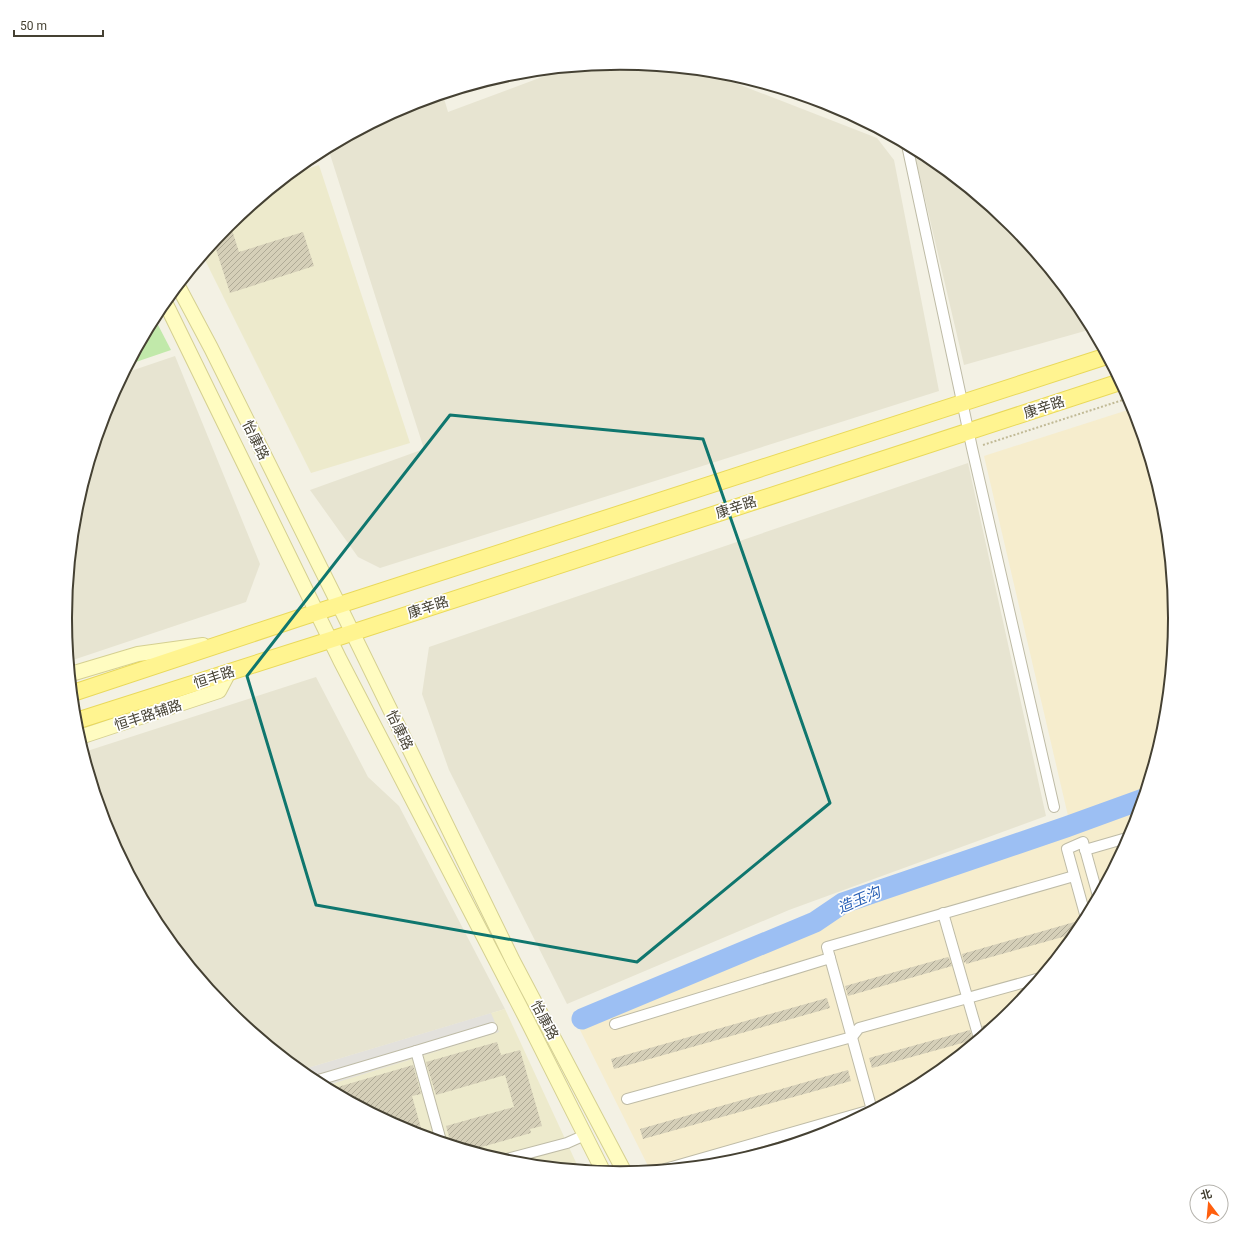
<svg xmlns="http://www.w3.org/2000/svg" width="1241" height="1236" font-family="Roboto,'Noto Sans SC',sans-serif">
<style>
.residential{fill:#e7e4d1}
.commercial{fill:#f6edcd}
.education{fill:#edeacc}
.park{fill:#c1e9aa}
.parking{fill:#e3e1dc}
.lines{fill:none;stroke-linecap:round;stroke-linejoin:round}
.river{stroke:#9cbff3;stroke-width:21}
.building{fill:url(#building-hatch)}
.street-casing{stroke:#bebba6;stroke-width:12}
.secondary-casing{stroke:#d5d091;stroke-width:16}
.primary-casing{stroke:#e9d95b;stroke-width:18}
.path{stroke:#c1ba96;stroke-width:2;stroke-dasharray:2 2;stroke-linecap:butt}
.street{stroke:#fff;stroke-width:10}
.secondary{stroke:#fffcc1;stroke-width:14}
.primary{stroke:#fff490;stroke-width:16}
.marked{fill:none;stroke:#0f766e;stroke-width:3;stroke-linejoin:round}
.labels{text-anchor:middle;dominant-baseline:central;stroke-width:3.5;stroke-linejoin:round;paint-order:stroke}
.street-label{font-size:14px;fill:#454133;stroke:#fff}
.water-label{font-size:15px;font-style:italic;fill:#285fb5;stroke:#fff}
.rim{fill:none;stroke:#454133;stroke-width:2}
</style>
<defs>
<pattern id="building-hatch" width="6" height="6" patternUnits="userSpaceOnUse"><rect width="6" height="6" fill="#d5cfb8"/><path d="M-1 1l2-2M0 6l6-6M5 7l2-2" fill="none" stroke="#afaa96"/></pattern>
</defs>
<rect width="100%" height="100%" fill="#f3f1e4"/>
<g class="residential">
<polygon points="621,63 707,72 877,138 894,160 939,391 380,568 358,557 310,490 424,449 328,148 408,105 443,95 448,112 566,68"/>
<polygon points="915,156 938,164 1013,226 1082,310 1092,329 964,365"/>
<polygon points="175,356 260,564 246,602 70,661 66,618 76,510 108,405 125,373"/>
<polygon points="968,463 1046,816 789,910 567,1004 449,770 422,694 429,647"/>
<polygon points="316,677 368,777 399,806 505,1009 301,1070 228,1010 159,926 108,830 84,752"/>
</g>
<g class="commercial">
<polygon points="1134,408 1165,510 1175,618 1165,726 1145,793 1069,820 984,456"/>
<polygon points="1142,802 1133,831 1082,927 1013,1011 929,1080 833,1131 729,1162 650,1170 578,1026 820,929 842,910"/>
</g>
<g class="education">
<polygon points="319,165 410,443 311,473 203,256 228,225 291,174"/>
<polygon points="505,1009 579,1169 512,1162 408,1131 312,1079 301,1070"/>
</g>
<polygon class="park" points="153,321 157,323 171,350 130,364"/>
<polygon class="parking" points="491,1013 499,1032 325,1086 312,1079 301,1070"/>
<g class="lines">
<polyline class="river" points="582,1019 815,922 843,903 1066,827 1143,799"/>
</g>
<g class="building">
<polygon points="230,224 239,252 303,232 314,266 230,293 214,243"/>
<polygon points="1078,921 1080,929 1077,933 966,964 966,962 964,963 962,954"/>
<polygon points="948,957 949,958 952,966 848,996 845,986"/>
<polygon points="827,998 830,1008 614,1069 611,1059"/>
<polygon points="1000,1021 985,1034 982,1026"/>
<polygon points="970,1030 973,1040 872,1068 869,1058"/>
<polygon points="497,1042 501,1055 520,1050 542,1126 530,1129 531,1133 471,1150 451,1144 446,1126 514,1107 505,1075 436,1095 426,1062"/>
<polygon points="413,1065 421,1094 412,1096 423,1135 408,1131 331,1089"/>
<polygon points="848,1070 851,1081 643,1139 640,1129"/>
</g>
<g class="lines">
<g class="street-casing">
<g id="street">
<polyline points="907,145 972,448 1054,807"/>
<polyline points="1085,850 1130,837"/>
<polyline points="943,913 979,1038"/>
<polyline points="1086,918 1067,849 1083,842 1098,896"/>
<polyline points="830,958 827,947 1074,876"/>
<polyline points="615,1024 830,958 872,1110"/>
<polyline points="416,1051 492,1028"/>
<polyline points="315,1081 416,1051 441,1141"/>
<polyline points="627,1099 852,1037 859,1028 1040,978"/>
<polyline points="503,1160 567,1143 585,1135"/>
<polyline points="665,1169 871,1110"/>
</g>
</g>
<g class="secondary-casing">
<g id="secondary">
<polyline points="178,286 211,348 339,605 513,961 625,1173"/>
<polyline points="165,302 340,660 528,1022 603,1171"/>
<polyline points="71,674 138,654 203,645"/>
<polyline points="80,737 219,691 229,672"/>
</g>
</g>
<g class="primary-casing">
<g id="primary">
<polyline points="73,693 296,619 1107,356"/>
<polyline points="76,721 330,640 1120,382"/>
</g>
</g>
<polyline class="path" points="983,445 1129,398"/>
<use href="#street" class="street"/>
<use href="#secondary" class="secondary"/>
<use href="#primary" class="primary"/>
</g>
<path class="marked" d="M450 415 703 439 830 803 637 962 316 905 247 676Z"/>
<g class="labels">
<g class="street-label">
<text transform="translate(1044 407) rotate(-18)">康辛路</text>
<text transform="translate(256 440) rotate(64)">怡康路</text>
<text transform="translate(736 507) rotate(-18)">康辛路</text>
<text transform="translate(428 607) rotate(-18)">康辛路</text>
<text transform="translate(214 677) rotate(-18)">恒丰路</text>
<text transform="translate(148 715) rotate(-18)">恒丰路辅路</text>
<text transform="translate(400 730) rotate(64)">怡康路</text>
<text transform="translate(545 1020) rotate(62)">怡康路</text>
</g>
<g class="water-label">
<text transform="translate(859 900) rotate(-23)">造玉沟</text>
</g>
</g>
<path d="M0 0H1241V1236H0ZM72 618a548 548 0 1 1 1096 0a548 548 0 1 1-1096 0Z" fill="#fff" fill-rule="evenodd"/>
<path class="rim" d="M72 618a548 548 0 1 1 1096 0a548 548 0 1 1-1096 0Z"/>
<g transform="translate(1209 1204) rotate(344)"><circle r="19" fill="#ffffff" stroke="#b5b3ad"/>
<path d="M0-3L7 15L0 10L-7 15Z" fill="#ff5f0e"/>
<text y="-6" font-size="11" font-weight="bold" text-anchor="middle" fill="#454133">北</text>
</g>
<path d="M14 30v6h89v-6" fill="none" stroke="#454133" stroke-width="2"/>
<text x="20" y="30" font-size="12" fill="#454133" stroke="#ffffff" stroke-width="3" paint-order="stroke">50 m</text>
</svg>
